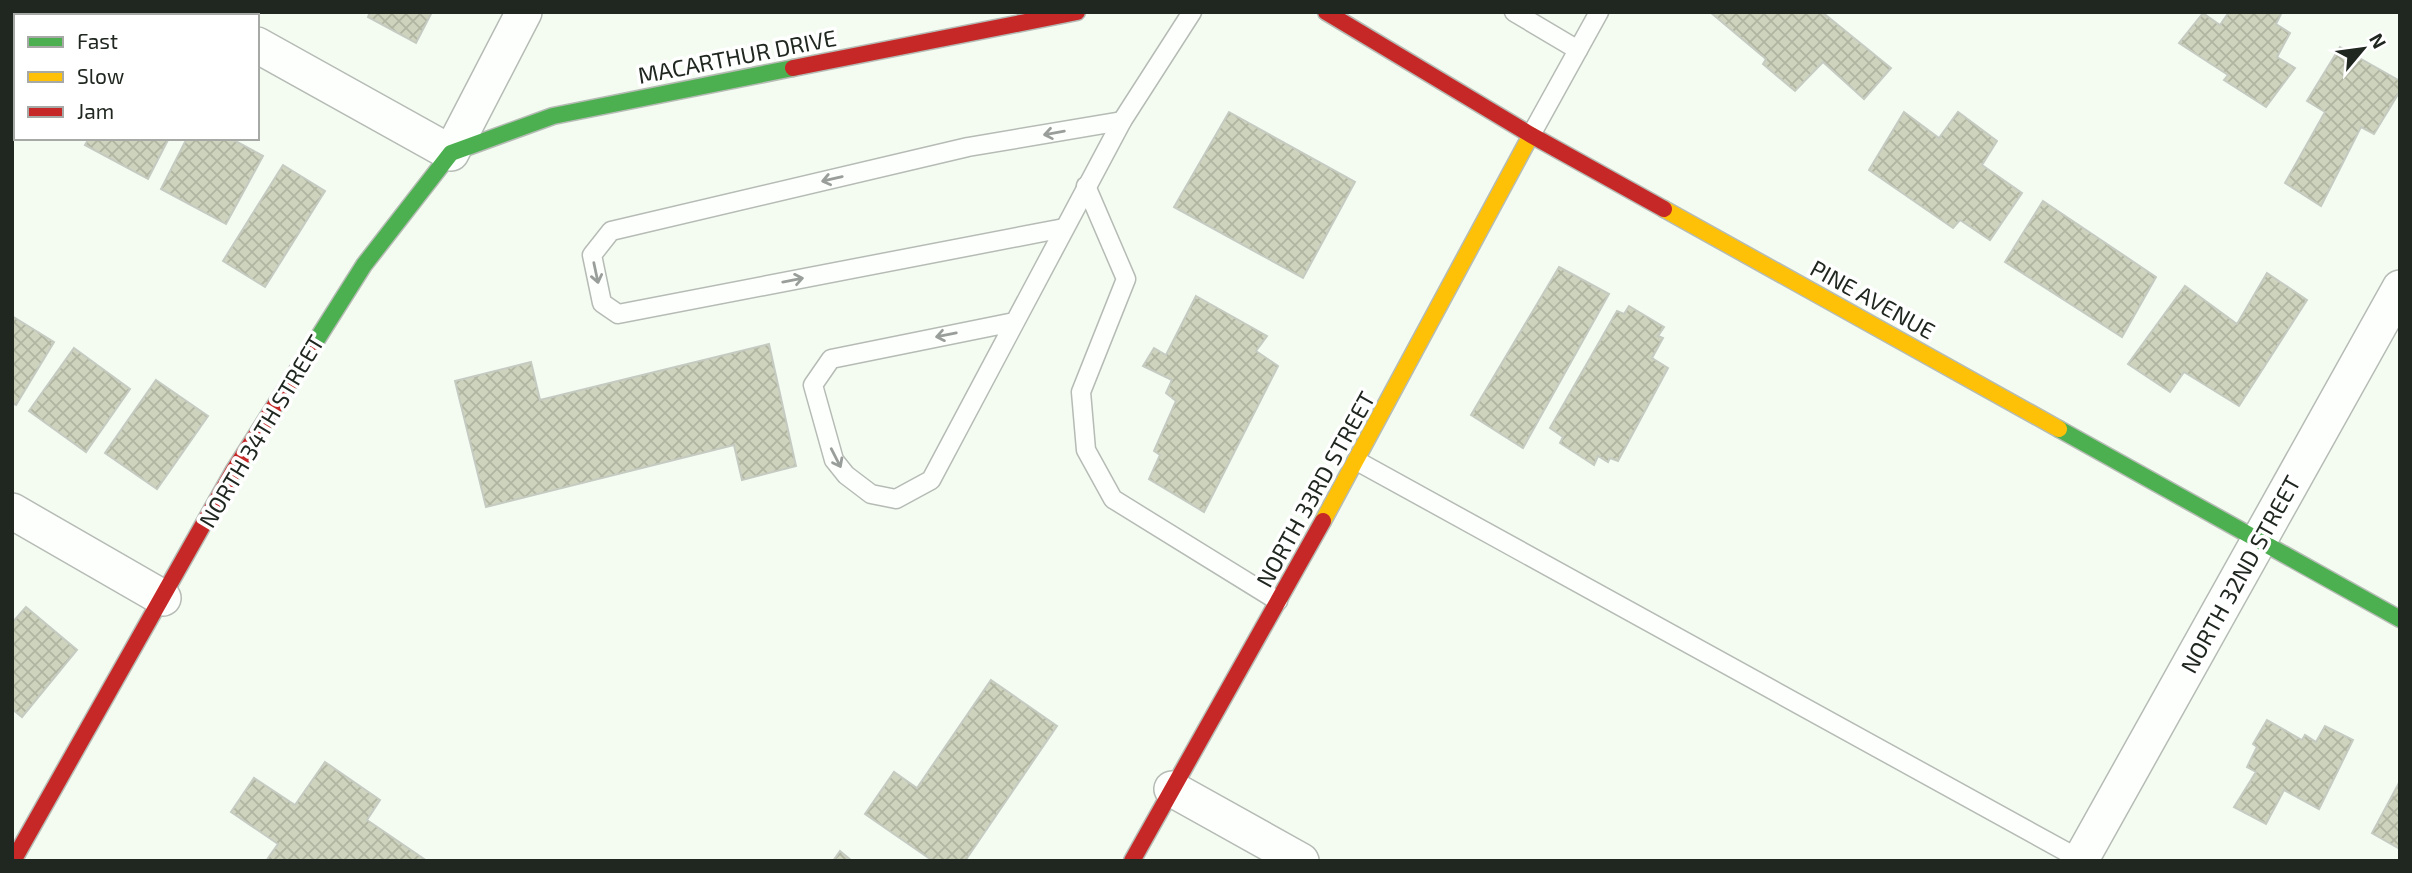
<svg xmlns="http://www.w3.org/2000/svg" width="2412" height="873" font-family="'Exo 2',sans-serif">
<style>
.building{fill:url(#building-cross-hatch);stroke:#c6cbc2;stroke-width:2}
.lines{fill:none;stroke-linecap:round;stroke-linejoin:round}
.lane-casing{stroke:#b6bcb5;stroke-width:21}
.street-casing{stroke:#b6bcb5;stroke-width:38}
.fast-casing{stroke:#b6bcb5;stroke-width:19}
.slow-casing{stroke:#b6bcb5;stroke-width:19}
.jam-casing{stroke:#b6bcb5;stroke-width:19}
.lane{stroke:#fdfffd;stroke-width:18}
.street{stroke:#fdfffd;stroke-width:35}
.fast{stroke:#4caf50;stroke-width:16}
.slow{stroke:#ffc107;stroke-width:16}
.jam{stroke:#c62828;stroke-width:16}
.oneway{stroke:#9a9e9a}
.labels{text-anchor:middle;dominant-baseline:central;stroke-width:7;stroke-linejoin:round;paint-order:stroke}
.street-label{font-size:23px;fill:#202720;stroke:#fff}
</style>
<defs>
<pattern id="building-cross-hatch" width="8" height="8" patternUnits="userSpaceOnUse" patternTransform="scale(1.75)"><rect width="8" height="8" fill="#cdd3bd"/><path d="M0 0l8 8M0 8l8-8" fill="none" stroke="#b0b5a2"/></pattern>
</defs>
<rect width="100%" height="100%" fill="#f4fcf2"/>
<g class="building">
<polygon points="12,12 22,16 16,16 16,50 12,55"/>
<polygon points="370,12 432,12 416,43 368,17"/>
<polygon points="1710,12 1822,12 1891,68 1864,99 1823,62 1795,91 1763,64 1766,59"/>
<polygon points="2229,12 2282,12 2276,24 2290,33 2277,57 2295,68 2266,107 2224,80 2228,75 2179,43 2203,13 2220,25"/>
<polygon points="2340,47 2400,81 2400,91 2374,134 2361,127 2321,206 2285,183 2325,112 2307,101"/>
<polygon points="1229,112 1355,182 1303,278 1174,207"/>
<polygon points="1904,112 1939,138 1958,112 1997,141 1982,165 2022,193 1990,240 1960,220 1953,228 1869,170"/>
<polygon points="89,138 169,138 148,179 85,145"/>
<polygon points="187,138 230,138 263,156 226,224 161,189"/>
<polygon points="283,165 325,191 265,287 223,261"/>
<polygon points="2043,201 2156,277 2122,337 2005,262"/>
<polygon points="1559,267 1609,294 1523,448 1471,415"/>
<polygon points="2267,273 2307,300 2239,406 2184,372 2170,392 2128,364 2185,286 2237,324"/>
<polygon points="1196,296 1267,336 1256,351 1278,366 1204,512 1149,479 1160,455 1154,451 1176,401 1166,393 1172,380 1143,366 1154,348 1166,355"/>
<polygon points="1629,306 1664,327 1658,336 1663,338 1652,358 1668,368 1618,461 1610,458 1608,462 1598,456 1594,465 1560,443 1563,437 1550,428 1617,311 1624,314"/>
<polygon points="12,316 54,342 16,405 12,403"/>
<polygon points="769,344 796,466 742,480 734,445 486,507 455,381 531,362 540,400"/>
<polygon points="74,348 130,389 86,452 29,411"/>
<polygon points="156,380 208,416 157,489 105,453"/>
<polygon points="26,607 77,650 22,717 12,709 12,623"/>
<polygon points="991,680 1057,726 965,861 933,861 865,814 894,772 917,788"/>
<polygon points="2267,720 2302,740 2305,735 2316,742 2325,726 2353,740 2319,809 2284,790 2266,824 2234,807 2256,772 2247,767 2257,747 2253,744"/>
<polygon points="325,762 380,800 367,820 427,861 266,861 278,844 231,812 254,778 295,805"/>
<polygon points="2400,781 2400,845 2398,848 2372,833"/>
<polygon points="840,851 852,861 833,861"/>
</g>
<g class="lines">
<g class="lane-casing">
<g id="lane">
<polyline points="1514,12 1578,50"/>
<polyline points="1531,135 1599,12"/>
<polyline points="1086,186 1126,279 1081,392 1086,450 1113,499 1278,601"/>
<polyline points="1064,228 618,314 602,303 592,255 611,231 968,147 1122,121"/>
<polyline points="1014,322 831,359 813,385 834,460 846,475 871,494 896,499 931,480 1122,121 1192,12"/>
<polyline points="1357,461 2083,861"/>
</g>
</g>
<g class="street-casing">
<g id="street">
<polyline points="198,12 204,16"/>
<polyline points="257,45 451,153 524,12"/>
<polyline points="12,511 163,598"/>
<polyline points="1172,789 1301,861"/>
<polyline points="2080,861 2400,288"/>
</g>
</g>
<g class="fast-casing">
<g id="fast">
<polyline points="309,352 364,265 451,153 553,116 793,68"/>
<polyline points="2059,429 2400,619"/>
</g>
</g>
<g class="slow-casing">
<g id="slow">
<polyline points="1664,209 2059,429"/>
<polyline points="1323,521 1531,135"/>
</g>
</g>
<g class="jam-casing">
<g id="jam">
<polyline points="1326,12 1531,135 1664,209"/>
<polyline points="793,68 1077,12"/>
<polyline points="13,861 234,470 309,352"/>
<polyline points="1132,861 1323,521"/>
</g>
</g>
<use href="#lane" class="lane"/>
<use href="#street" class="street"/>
<use href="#fast" class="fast"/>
<use href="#slow" class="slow"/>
<use href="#jam" class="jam"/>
</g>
<defs><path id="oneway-shaft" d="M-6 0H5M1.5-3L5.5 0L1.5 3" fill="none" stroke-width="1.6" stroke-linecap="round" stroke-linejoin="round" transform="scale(1.75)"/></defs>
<g class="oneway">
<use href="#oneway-shaft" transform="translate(1054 133) rotate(170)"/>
<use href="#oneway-shaft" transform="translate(832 179) rotate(167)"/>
<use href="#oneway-shaft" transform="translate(596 273) rotate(78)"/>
<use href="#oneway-shaft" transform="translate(793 280) rotate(-11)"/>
<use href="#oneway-shaft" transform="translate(946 335) rotate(169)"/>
<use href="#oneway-shaft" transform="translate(836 458) rotate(63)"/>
</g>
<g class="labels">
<g class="street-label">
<text transform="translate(737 56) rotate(-11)">MACARTHUR DRIVE</text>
<text transform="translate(1873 299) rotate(29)">PINE AVENUE</text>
<text transform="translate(261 431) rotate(-59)">NORTH 34TH STREET</text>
<text transform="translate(1315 489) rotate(-61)">NORTH 33RD STREET</text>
<text transform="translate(2240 574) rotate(-61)">NORTH 32ND STREET</text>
</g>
</g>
<rect width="2412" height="873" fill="none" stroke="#202720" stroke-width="28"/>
<rect x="14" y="14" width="245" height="126" fill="#ffffff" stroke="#a6a9a6" stroke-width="2"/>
<rect x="28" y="37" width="35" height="10" fill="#4caf50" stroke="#a6a9a6" stroke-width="2"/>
<text x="77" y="49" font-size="21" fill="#202720">Fast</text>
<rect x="28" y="72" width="35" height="10" fill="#ffc107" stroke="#a6a9a6" stroke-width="2"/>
<text x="77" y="84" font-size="21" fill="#202720">Slow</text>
<rect x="28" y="107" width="35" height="10" fill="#c62828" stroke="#a6a9a6" stroke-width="2"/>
<text x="77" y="119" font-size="21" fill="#202720">Jam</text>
<g transform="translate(2363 49) rotate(61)" stroke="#ffffff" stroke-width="5" paint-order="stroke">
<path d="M0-5L12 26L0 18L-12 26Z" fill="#202720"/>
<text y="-10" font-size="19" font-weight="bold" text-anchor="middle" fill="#202720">N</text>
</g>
</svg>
